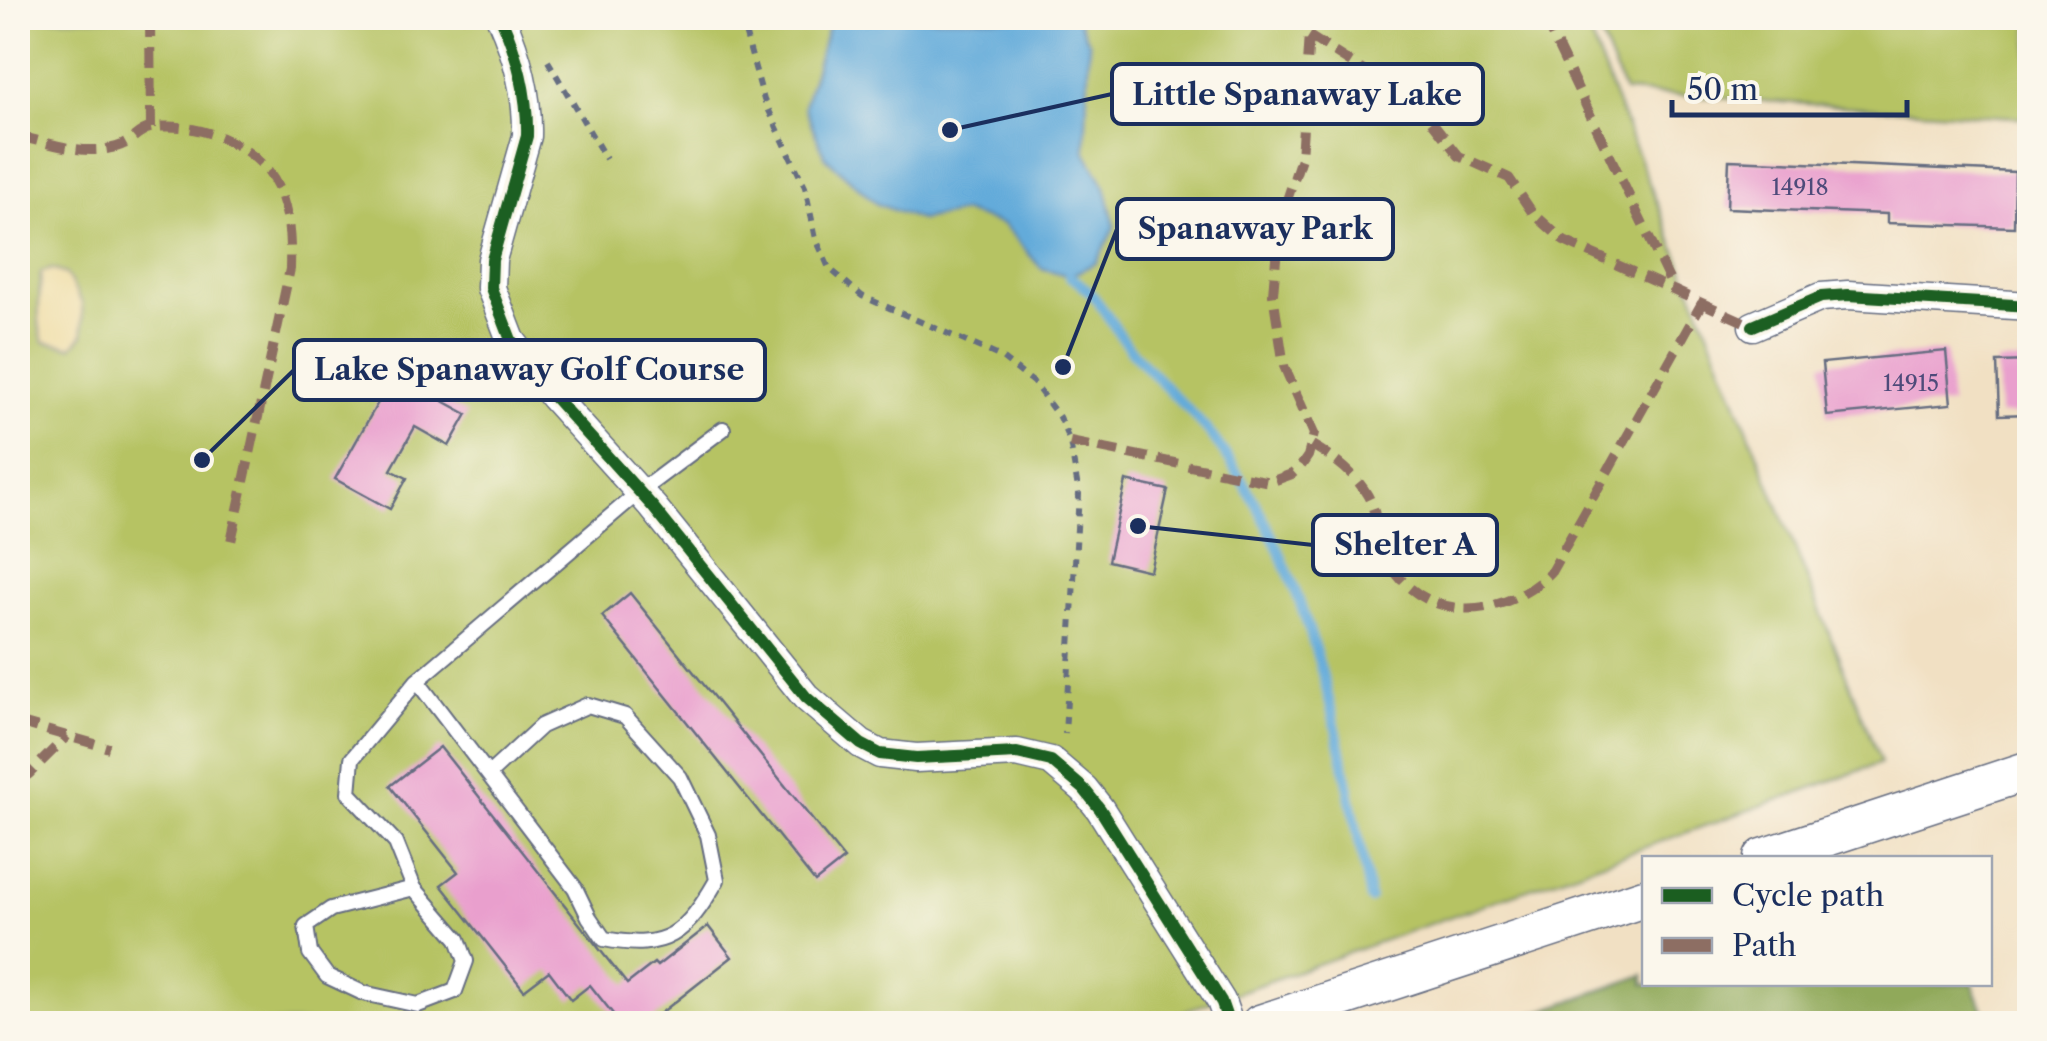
<svg xmlns="http://www.w3.org/2000/svg" width="2047" height="1041" font-family="'Libre Caslon Text',serif">
<style>
.green{fill:#b6c364;stroke:#687961;stroke-width:2.5}
.forest{fill:#90a95a;stroke:#566c5c;stroke-width:2.5}
.sand{fill:#eeda9e;stroke:#84847e;stroke-width:2.5}
.water{fill:#63abda;stroke:#3f6d9c;stroke-width:2.5}
.lines{fill:none;stroke-linecap:round;stroke-linejoin:round}
.stream{stroke:#63abda;stroke-width:10}
.building{fill:#e99fcd}
.lane-casing{stroke:#666d81;stroke-width:18}
.street-casing{stroke:#666d81;stroke-width:31}
.secondary-casing{stroke:#666d81;stroke-width:41}
.path{stroke:#666d81;stroke-width:6;stroke-dasharray:8 8;stroke-linecap:butt}
.lane{stroke:#fff;stroke-width:14}
.street{stroke:#fff;stroke-width:28}
.secondary{stroke:#fff;stroke-width:38}
.quiet{stroke:#8d6e63;stroke-width:10;stroke-dasharray:20 10;stroke-linecap:butt}
.cycleway-casing{stroke:#fbf7ec;stroke-width:19}
.cycleway{stroke:#1b5e20;stroke-width:12}
.labels{text-anchor:middle;dominant-baseline:central;stroke-width:10;stroke-linejoin:round;paint-order:stroke}
.number-label{font-size:22px;fill:#4e4b7a}
.leader{fill:none;stroke:#1b2f5e;stroke-width:4}
.callout-dot{fill:#1b2f5e;stroke:#fbf7ec;stroke-width:4}
.callout{fill:#fbf7ec;stroke:#1b2f5e;stroke-width:4}
.callout-label{font-size:30px;text-anchor:middle;font-weight:bold;fill:#1b2f5e}
</style>
<rect width="100%" height="100%" fill="#fbf7ec"/>
<filter id="ink" filterUnits="userSpaceOnUse"><feTurbulence type="fractalNoise" baseFrequency=".01" numOctaves="2"/><feDisplacementMap in="SourceGraphic" scale="20" xChannelSelector="R" yChannelSelector="G"/><feConvolveMatrix kernelMatrix="1 2 1 2 8 2 1 2 1" color-interpolation-filters="sRGB"/></filter>
<filter id="wash" filterUnits="userSpaceOnUse"><feTurbulence type="fractalNoise" baseFrequency=".0048" numOctaves="4" result="noise"/><feDisplacementMap in="SourceGraphic" scale="40" xChannelSelector="R" yChannelSelector="G"/><feGaussianBlur stdDeviation="2.25" result="paint"/><feColorMatrix in="noise" values="0 0 0 0 0 0 0 0 0 0 0 0 0 0 0 0 0 1.4 0 .05"/><feComposite in="paint" operator="in"/></filter>
<g filter="url(#wash)">
<rect width="100%" height="100%" fill="#f1e0c3"/>
<g class="green">
<polygon points="18,18 1583,18 1881,763 1152,1023 18,1023"/>
<polygon points="1593,18 2029,18 2029,118 1624,92"/>
</g>
<polygon class="forest" points="1644,975 1644,984 1973,984 1988,1023 1507,1023"/>
<path class="sand" d="M52 269 66 274 82 303 83 335 72 347 44 342C35 325 40 292 41 272Z"/>
<polygon class="water" points="824,18 1077,18 1089,43 1085,150 1105,187 1115,226 1096,263 1069,276 1041,268 1004,225 963,212 920,220 877,204 825,157 804,106 828,27"/>
<g class="lines">
<path class="stream" d="M1069 276C1098 291 1111 327 1132 351 1157 382 1191 408 1215 440 1314 573 1340 741 1370 899"/>
</g>
<g id="blocks">
<g class="building">
<polygon points="1729,160 2015,172 2014,227 1887,223 1887,214 1727,208"/>
<polygon points="1946,351 1951,404 1827,416 1822,363"/>
<polygon points="2030,361 2030,414 1999,415 1997,362"/>
<polygon points="394,374 467,414 449,446 415,427 391,470 407,478 390,509 335,479"/>
<polygon points="1126,481 1168,490 1150,571 1108,561"/>
<polygon points="630,593 844,859 815,882 602,616"/>
<polygon points="440,747 627,984 654,963 657,966 708,926 732,957 647,1024 621,1024 590,985 571,1000 549,971 524,990 441,885 458,872 390,786"/>
</g>
</g>
</g>
<g filter="url(#ink)">
<use href="#blocks" fill-opacity="0" stroke="#666d81" stroke-width="2.5"/>
<g class="lines">
<g class="lane-casing">
<g id="lane">
<path d="M489 774 541 726 588 705 625 716 680 777 708 835 717 880C686 934 667 951 604 939L589 917 575 888 417 681 639 492 723 429"/>
<polyline points="414,888 331,909 306,926 310,953 327,976 363,993 418,1005 455,991 466,961 458,939 414,888 396,843 349,793 352,759 417,681"/>
</g>
</g>
<g class="street-casing">
<g id="street">
<path d="M501 18C517 54 528 96 527 136L492 260 491 288 511 340 554 397 653 507 806 697 861 744 880 754 916 758 1017 753 1051 761 1084 789 1100 809 1221 1001 1229 1024"/>
<polyline points="1753,326 1821,297 1848,295 2030,306"/>
</g>
</g>
<g class="secondary-casing">
<g id="secondary">
<polyline points="1763,858 2030,770"/>
<polyline points="1260,1024 1644,898"/>
</g>
</g>
<g class="path">
<polyline points="741,18 764,100 805,187 816,239 829,268 862,296 999,356 1033,382 1059,417 1070,442 1079,494 1065,734"/>
<polyline points="548,61 606,159"/>
</g>
<use href="#lane" class="lane"/>
<use href="#street" class="street"/>
<use href="#secondary" class="secondary"/>
<g class="quiet">
<polyline points="150,18 151,128"/>
<polyline points="1544,18 1674,290"/>
<polyline points="1309,36 1421,108 1459,156 1509,178 1532,212 1564,241 1753,326"/>
<path d="M18 136C41 141 70 151 94 150 103 150 117 148 124 144 134 139 139 130 150 128 170 124 194 128 212 134 279 158 292 202 290 269L230 546"/>
<polyline points="1070,442 1270,482 1292,474 1301,466 1308,456 1314,434 1284,366 1273,294 1279,224 1301,158 1310,18"/>
<path d="M1312 445C1334 458 1355 473 1368 496 1379 517 1377 540 1388 561 1424 625 1504 620 1551 572L1702 303"/>
<polyline points="18,722 109,748"/>
<polyline points="18,781 29,774 67,736"/>
</g>
<g class="cycleway-casing">
<g id="cycleway">
<path d="M501 18C517 54 528 96 527 136L492 260 491 288 511 340 554 397 653 507 806 697 861 744 880 754 916 758 1017 753 1051 761 1084 789 1100 809 1221 1001 1229 1024"/>
<polyline points="1753,326 1821,297 1848,295 2030,306"/>
</g>
</g>
<use href="#cycleway" class="cycleway"/>
</g>
</g>
<g class="labels">
<g class="number-label">
<text x="1800" y="187">14918</text>
<text x="1911" y="383">14915</text>
</g>
</g>
<path class="leader" d="M950 130L1112 94M1063 367L1117 229M202 460L294 370M1138 526L1313 545"/>
<g class="callout-dot">
<circle cx="950" cy="130" r="10"/>
<circle cx="1063" cy="367" r="10"/>
<circle cx="202" cy="460" r="10"/>
<circle cx="1138" cy="526" r="10"/>
</g>
<g class="callout">
<rect x="1112" y="64" width="371" height="60" rx="10"/>
<rect x="1117" y="199" width="276" height="60" rx="10"/>
<rect x="294" y="340" width="471" height="60" rx="10"/>
<rect x="1313" y="515" width="184" height="60" rx="10"/>
</g>
<g class="callout-label">
<text x="1297" y="105">Little Spanaway Lake</text>
<text x="1255" y="239">Spanaway Park</text>
<text x="529" y="380">Lake Spanaway Golf Course</text>
<text x="1405" y="555">Shelter A</text>
</g>
<rect width="2047" height="1041" fill="none" stroke="#fbf7ec" stroke-width="60"/>
<rect x="1642" y="856" width="350" height="130" fill="#fbf7ec" stroke="#a1a7b3" stroke-width="2.5"/>
<rect x="1662" y="888" width="50" height="15" fill="#1b5e20" stroke="#a1a7b3" stroke-width="2.5"/>
<text x="1732" y="906" font-size="30" fill="#1b2f5e">Cycle path</text>
<rect x="1662" y="938" width="50" height="15" fill="#8d6e63" stroke="#a1a7b3" stroke-width="2.5"/>
<text x="1732" y="956" font-size="30" fill="#1b2f5e">Path</text>
<path d="M1672 100v15h235v-15" fill="none" stroke="#1b2f5e" stroke-width="5"/>
<text x="1687" y="100" font-size="30" fill="#1b2f5e" stroke="#fbf7ec" stroke-width="8" paint-order="stroke">50 m</text>
</svg>
